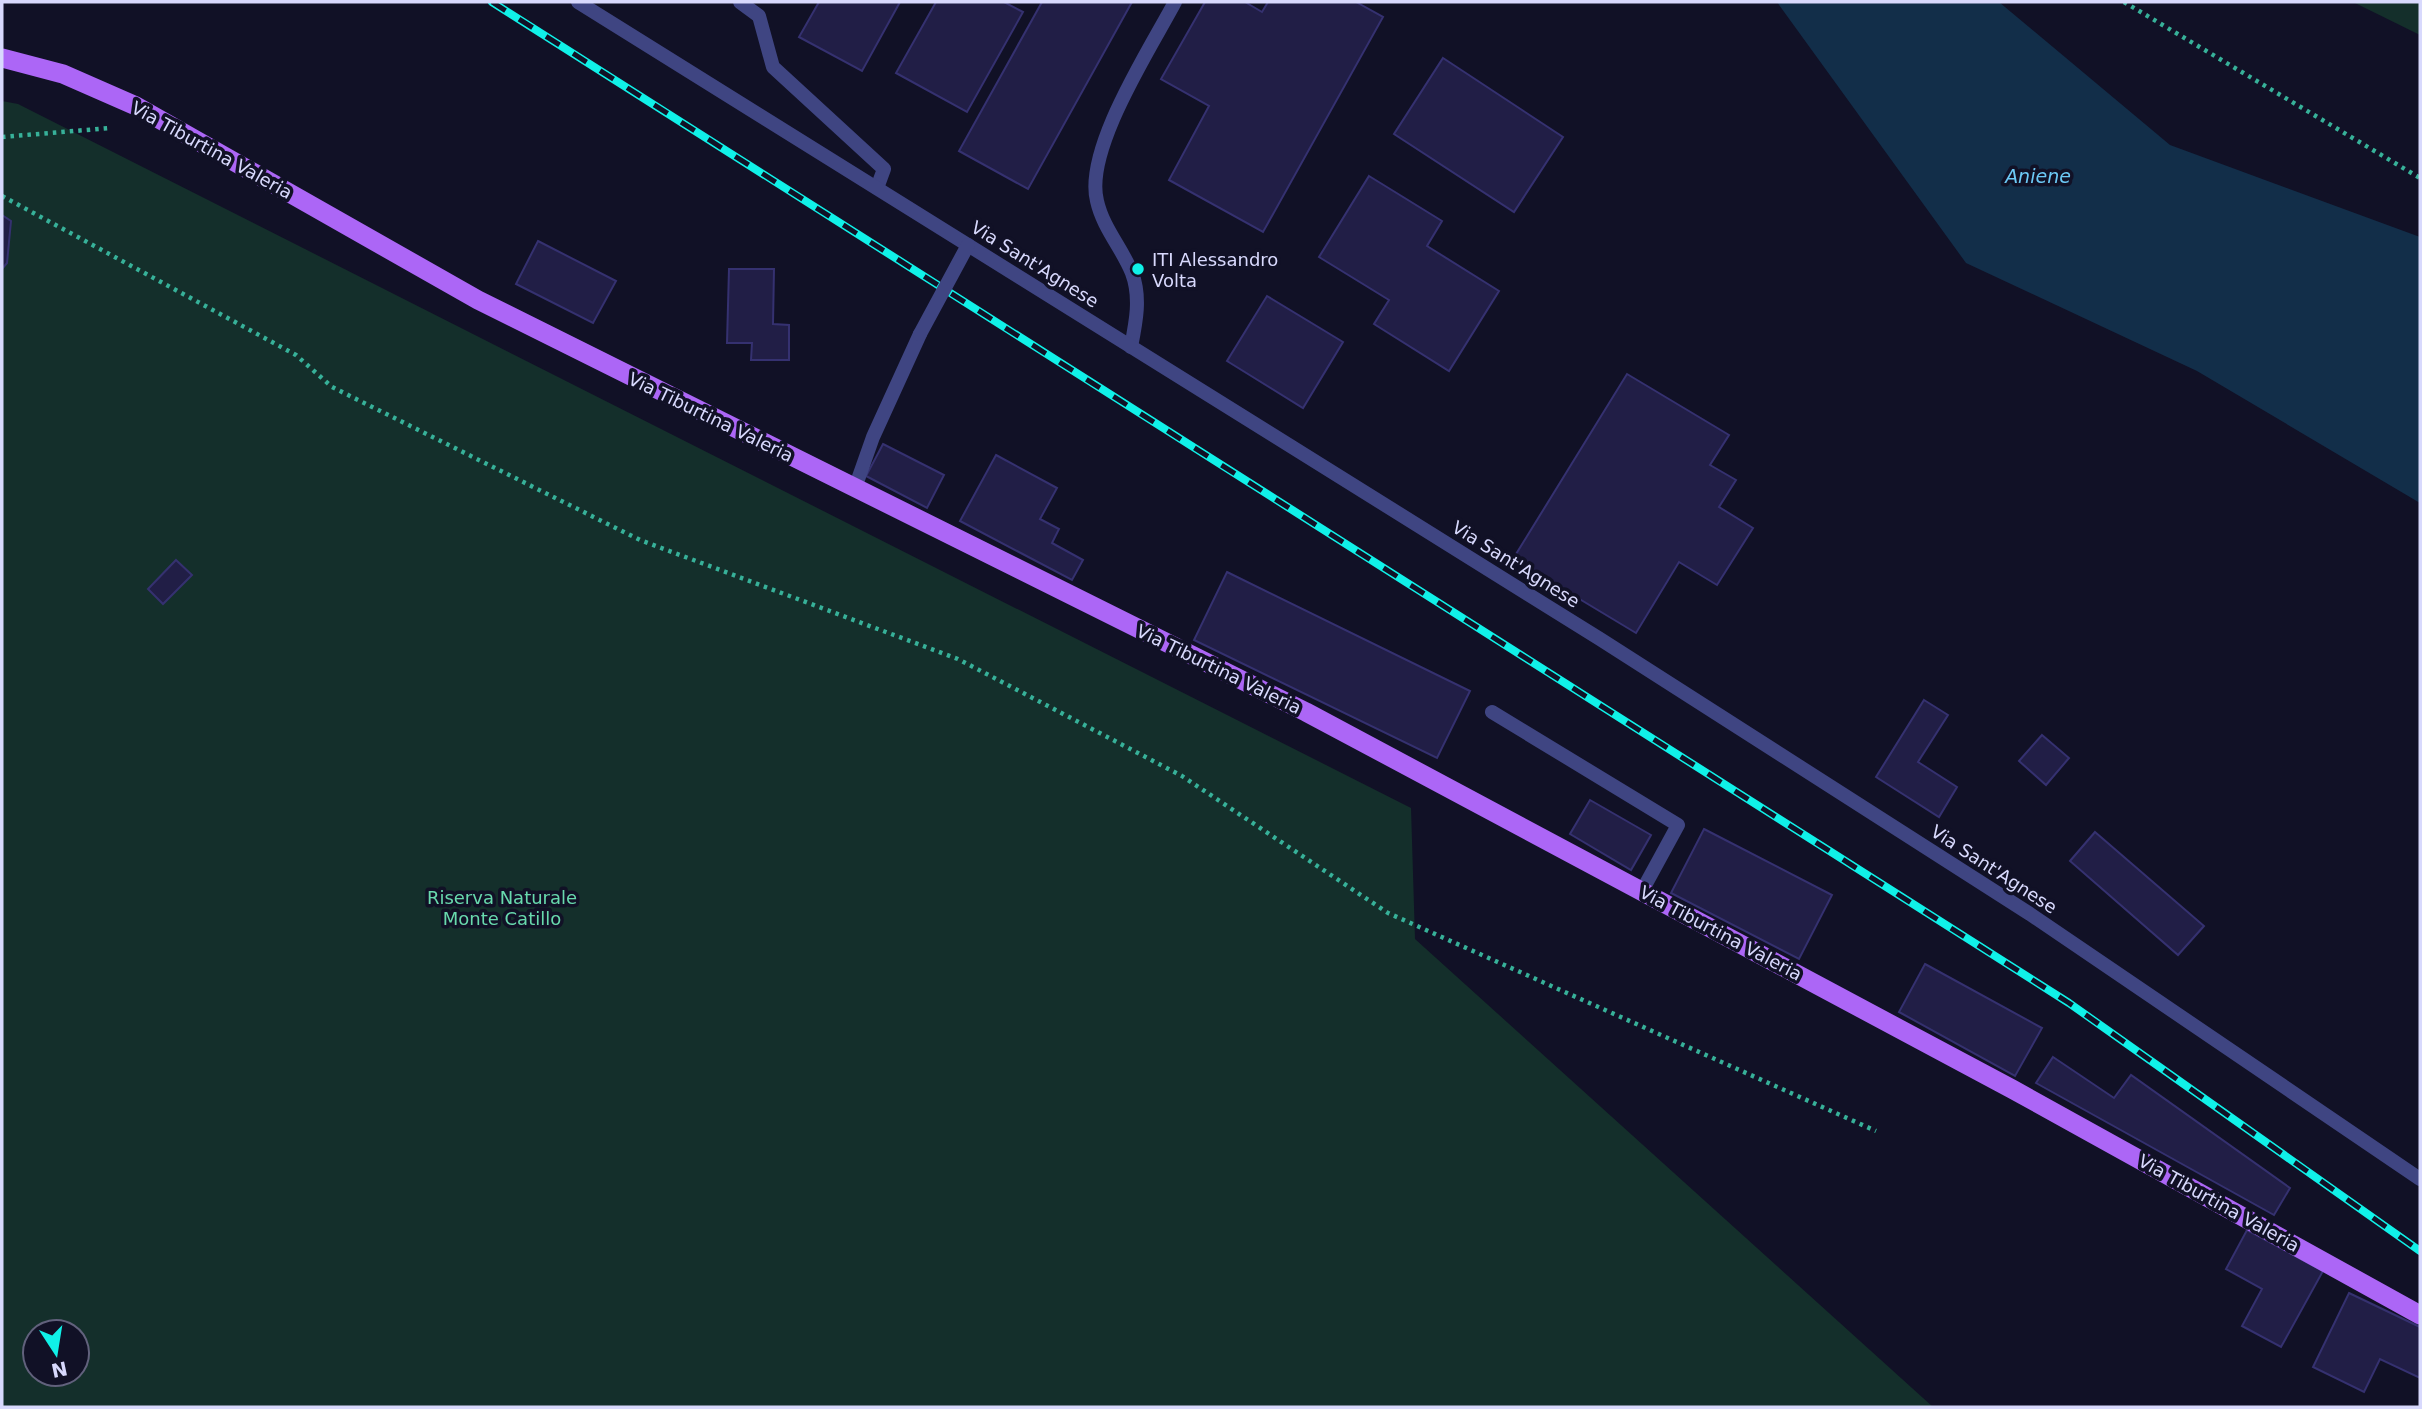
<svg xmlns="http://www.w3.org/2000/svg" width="2422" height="1409" font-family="'DejaVu Sans',sans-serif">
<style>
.green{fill:#142f2b;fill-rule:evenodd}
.water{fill:#122e49}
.building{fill:#211e46;stroke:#353170;stroke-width:2}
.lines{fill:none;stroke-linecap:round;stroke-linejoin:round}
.path{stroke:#37b199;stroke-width:4.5;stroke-dasharray:3.5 5;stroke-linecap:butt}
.service{stroke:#3f4582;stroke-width:14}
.minor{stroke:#3f4582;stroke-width:14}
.primary{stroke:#ac66f6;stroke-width:19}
.rail-casing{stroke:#10f1e8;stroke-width:8}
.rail{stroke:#111126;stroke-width:5;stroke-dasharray:16;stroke-linecap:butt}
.minor-bridge{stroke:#3f4582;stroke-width:14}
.poi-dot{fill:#10f1e8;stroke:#111126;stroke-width:2.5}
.labels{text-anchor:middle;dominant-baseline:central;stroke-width:7;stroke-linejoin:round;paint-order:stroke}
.street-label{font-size:18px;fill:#d8d9fd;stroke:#111126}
.poi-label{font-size:18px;fill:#d8d9fd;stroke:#111126;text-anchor:start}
.park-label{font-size:18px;fill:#68d9ad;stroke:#111126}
.water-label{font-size:19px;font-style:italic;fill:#6cc9f6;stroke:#111126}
</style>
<rect width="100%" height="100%" fill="#111126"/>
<g class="green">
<polygon points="2353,2 2420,2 2420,35"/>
<path d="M2 101 18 104 1411 808 1415 939 1933 1407H2ZM35 1332H77V1374H35Z"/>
</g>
<polygon class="water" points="1777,2 1999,2 2170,145 2420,237 2420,503 2197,371 1966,263"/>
<g class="building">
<polygon points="819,2 900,2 862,71 799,37"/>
<polygon points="936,2 1004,2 1023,12 967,112 896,73"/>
<polygon points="1042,2 1132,2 1028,189 959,151"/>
<polygon points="1205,2 1245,2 1262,12 1268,2 1356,2 1383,17 1263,232 1169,180 1209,106 1161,79"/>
<polygon points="1443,58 1563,137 1514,212 1394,134"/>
<polygon points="1369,176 1442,221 1427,246 1499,291 1449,371 1374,324 1389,300 1319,257"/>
<polygon points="2,215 11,221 7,263 2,269"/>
<polygon points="538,241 616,281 593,323 516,284"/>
<polygon points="729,269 774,269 773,324 789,325 789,360 751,360 752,343 727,343"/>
<polygon points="1267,296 1343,342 1303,408 1227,361"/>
<polygon points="1627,374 1729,435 1710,465 1736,480 1719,507 1753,528 1717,585 1679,562 1636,633 1513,559"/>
<polygon points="883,444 944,475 927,508 866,476"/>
<polygon points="996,455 1057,488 1040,519 1059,529 1052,543 1083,560 1072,580 960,521"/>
<polygon points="176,560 192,575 163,604 148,589"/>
<polygon points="1227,572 1470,691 1437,758 1194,640"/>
<polygon points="1924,700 1948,715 1918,762 1957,787 1939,817 1876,777"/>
<polygon points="2042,735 2069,758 2046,785 2019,761"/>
<polygon points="1590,800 1651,835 1631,870 1570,834"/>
<polygon points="1704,829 1832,895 1799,959 1671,893"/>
<polygon points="2095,832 2204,926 2178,955 2070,861"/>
<polygon points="1925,964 2042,1028 2015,1076 1899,1012"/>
<polygon points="2053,1057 2114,1098 2131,1075 2290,1188 2274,1215 2036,1083"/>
<polygon points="2247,1230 2323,1271 2281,1347 2242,1326 2262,1289 2226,1269"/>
<polygon points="2349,1293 2420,1327 2420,1378 2380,1359 2364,1392 2313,1367"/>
</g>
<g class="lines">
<g class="path">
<polyline points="2124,2 2420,178"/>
<polyline points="2,137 110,128"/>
<polyline points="2,196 296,355 332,387 640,540 958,659 1182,776 1388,913 1876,1131"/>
</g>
<g class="service">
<polyline points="740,2 759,16 773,67 884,169 877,188"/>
<path d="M1131 347C1136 322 1141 297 1132 273 1122 248 1103 228 1097 201 1084 150 1150 49 1175 2"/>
<polyline points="1492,712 1678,825 1642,891"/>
</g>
<g class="minor">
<polyline points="578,2 1600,639 2030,914 2420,1179"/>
<polyline points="855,488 873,437 920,334"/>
</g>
<polyline class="primary" points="2,58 63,74 136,106 478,300 1306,712 2012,1089 2420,1315"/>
<g class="rail-casing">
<polyline id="rail" points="492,2 2069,1003 2420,1251"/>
</g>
<use href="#rail" class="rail"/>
<polyline class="minor-bridge" points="920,334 968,245"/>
</g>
<circle class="poi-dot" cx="1138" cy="269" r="7"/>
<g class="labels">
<g class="street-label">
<text transform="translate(212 150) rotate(29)">Via Tiburtina Valeria</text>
<text transform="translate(1035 264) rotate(32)">Via Sant'Agnese</text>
<text transform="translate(711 417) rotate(26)">Via Tiburtina Valeria</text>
<text transform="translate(1516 564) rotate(32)">Via Sant'Agnese</text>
<text transform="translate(1219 669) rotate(26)">Via Tiburtina Valeria</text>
<text transform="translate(1994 869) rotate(33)">Via Sant'Agnese</text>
<text transform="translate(1721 933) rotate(28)">Via Tiburtina Valeria</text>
<text transform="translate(2219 1203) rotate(29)">Via Tiburtina Valeria</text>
</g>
<g class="poi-label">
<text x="1152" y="259">ITI Alessandro<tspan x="1152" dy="21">Volta</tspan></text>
</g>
<g class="park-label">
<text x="502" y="897">Riserva Naturale<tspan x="502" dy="21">Monte Catillo</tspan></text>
</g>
<g class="water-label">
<text x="2038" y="176">Aniene</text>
</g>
</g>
<rect width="2422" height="1409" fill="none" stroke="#d8d9fd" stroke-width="7"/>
<g transform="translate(56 1353) rotate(168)"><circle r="33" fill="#111126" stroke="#61617c" stroke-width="2"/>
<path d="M0-5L12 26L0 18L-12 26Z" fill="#10f1e8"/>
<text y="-10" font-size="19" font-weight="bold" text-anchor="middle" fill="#d8d9fd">N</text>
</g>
</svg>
